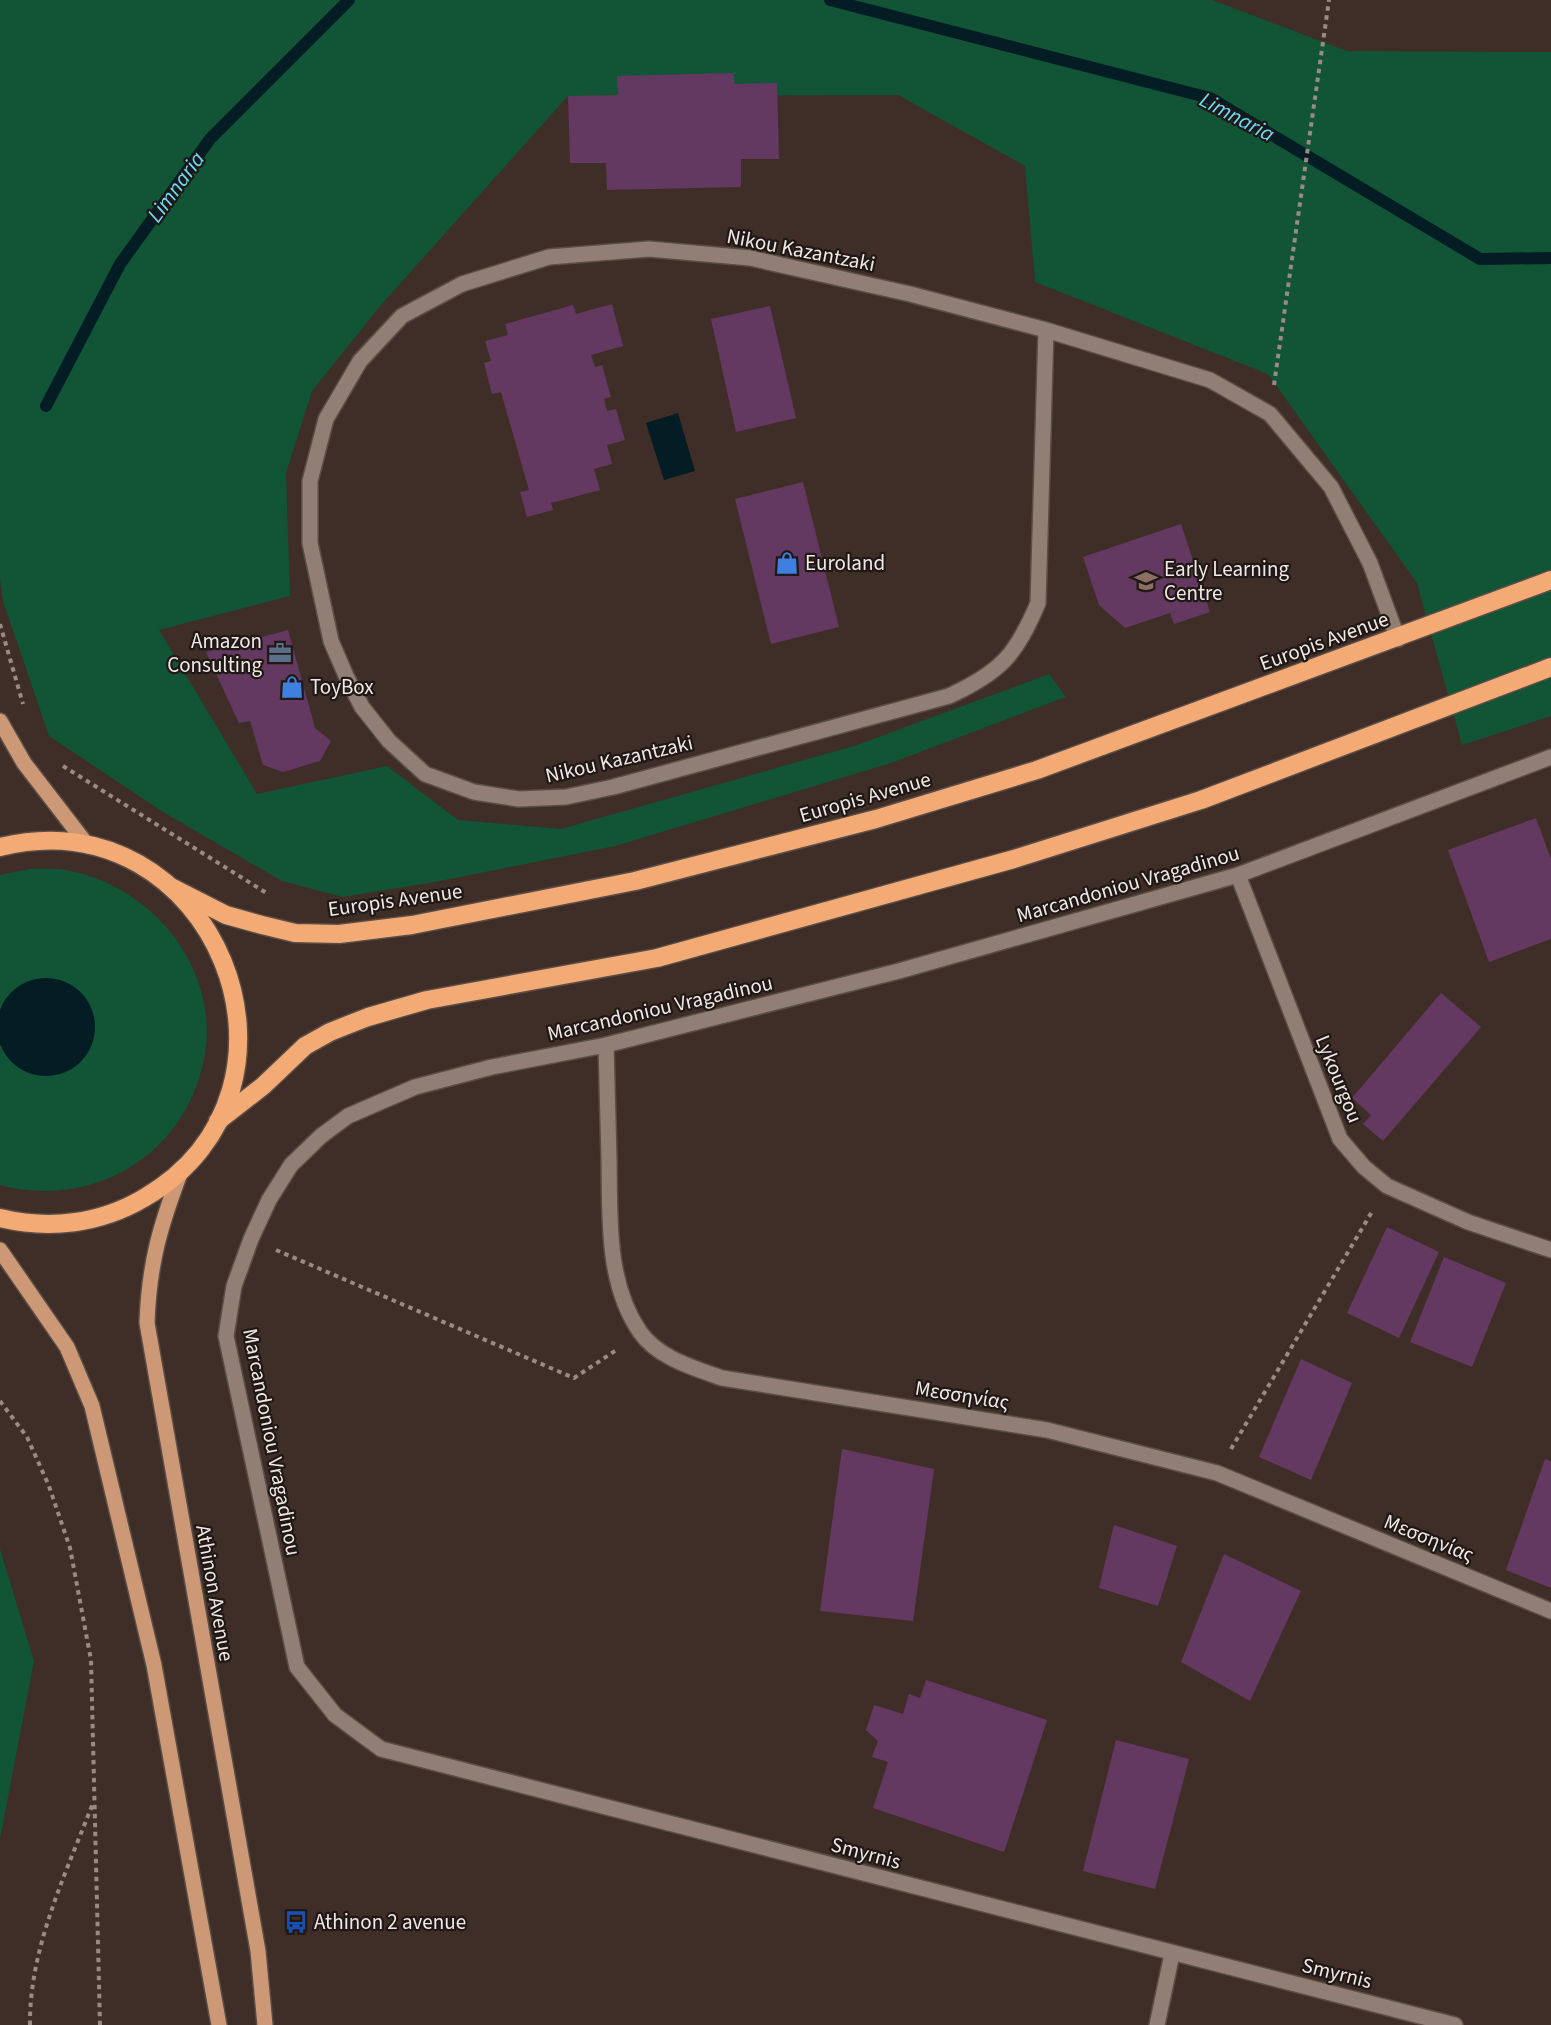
<svg xmlns="http://www.w3.org/2000/svg" width="1551" height="2025" font-family="'Source Sans 3',sans-serif">
<style>
.green{fill:#115436}
.water{fill:#041d24}
.lines{fill:none;stroke-linecap:round;stroke-linejoin:round}
.stream{stroke:#041d24;stroke-width:12}
.building{fill:#643961}
.minor-casing{stroke:#5a4d46;stroke-width:18}
.major-casing{stroke:#5a4d46;stroke-width:18}
.highway-casing{stroke:#5a4d46;stroke-width:21}
.path{stroke:#988b85;stroke-width:4;stroke-dasharray:4.5 4.5;stroke-linecap:butt}
.minor{stroke:#917e75;stroke-width:15}
.major{stroke:#cc9875;stroke-width:15}
.highway{stroke:#f3aa75;stroke-width:18}
.labels{text-anchor:middle;dominant-baseline:central;stroke-width:4.5;stroke-linejoin:round;paint-order:stroke}
.street-label{font-size:21px;fill:#f2e8e3;stroke:#1f1815}
.poi-label{font-size:21px;fill:#f2e8e3;stroke:#1f1815;text-anchor:start}
.water-label{font-size:22px;font-style:italic;fill:#69deff;stroke:#1f1815}
</style>
<rect width="100%" height="100%" fill="#3e2e27"/>
<g class="green">
<polygon points="0,0 1212,0 1347,51 1551,52 1551,716 1462,745 1417,583 1268,374 1035,282 1025,166 898,95 568,96 381,305 312,391 286,473 290,596 159,630 257,794 387,766 458,820 561,829 857,745 1049,674 1066,697 891,763 615,846 435,882 343,897 282,881 163,812 49,736 3,601 0,579"/>
<path d="M30 869C43 869 58 868 71 871 161 890 229 982 200 1075 174 1163 86 1208 0 1185V875Z"/>
<polygon points="0,1549 34,1661 0,1839"/>
</g>
<g class="water">
<polygon points="678,413 695,471 664,480 646,423"/>
<circle cx="46" cy="1027" r="49"/>
</g>
<g class="lines">
<g class="stream">
<polyline points="830,0 1210,98 1480,259 1551,258"/>
<polyline points="46,406 120,264 210,139 349,0"/>
</g>
</g>
<g class="building">
<polygon points="734,73 734,84 777,83 779,159 741,159 741,187 607,190 606,163 570,163 568,96 618,95 617,76"/>
<polygon points="612,304 623,346 591,355 595,367 602,365 611,397 604,399 607,411 616,409 625,440 607,445 612,464 594,469 600,490 551,503 553,510 527,517 520,492 529,490 501,392 492,394 484,363 491,361 485,341 508,335 505,324 573,305 576,314"/>
<polygon points="770,306 796,418 736,432 711,319"/>
<polygon points="803,482 839,627 771,644 735,499"/>
<polygon points="1181,524 1210,612 1174,624 1170,613 1125,628 1099,605 1083,557"/>
<polygon points="288,630 315,728 331,741 320,761 283,772 263,765 250,721 239,723 206,652"/>
<polygon points="1536,818 1551,859 1551,939 1489,962 1448,850"/>
<polygon points="1441,993 1481,1027 1383,1141 1363,1124 1371,1115 1352,1098"/>
<polygon points="1387,1227 1439,1252 1399,1338 1347,1313"/>
<polygon points="1444,1257 1506,1283 1472,1367 1410,1342"/>
<polygon points="1301,1359 1352,1383 1311,1480 1259,1457"/>
<polygon points="842,1449 934,1469 913,1621 820,1611"/>
<polygon points="1545,1459 1551,1461 1551,1588 1506,1570"/>
<polygon points="1114,1525 1177,1546 1158,1606 1099,1588"/>
<polygon points="1224,1554 1301,1591 1250,1701 1181,1662"/>
<polygon points="926,1680 1047,1720 1004,1852 873,1808 888,1762 872,1757 878,1741 866,1730 874,1705 903,1714 909,1694 920,1698"/>
<polygon points="1116,1740 1189,1759 1155,1889 1083,1871"/>
</g>
<g class="lines">
<g class="minor-casing">
<g id="minor">
<path d="M1046 330 1038 603C1016 655 1001 672 949 696L613 787 566 797 519 799 474 792 425 774 389 741 362 707 347 678 331 641 310 543V481L326 419 360 361 402 316 462 284 549 257 649 249 750 258 910 294 1046 330 1210 380 1270 414 1331 487 1370 563 1398 639"/>
<polyline points="1238,875 1340,1139 1364,1167 1387,1186 1468,1222 1551,1250"/>
<path d="M606 1045C607 1083 608 1121 609 1159 610 1216 606 1283 640 1332 658 1358 694 1368 722 1378L1047 1430 1217 1473 1551 1611"/>
<polyline points="1157,2025 1172,1954"/>
<polyline points="1455,2025 381,1749 335,1715 297,1667 226,1336 234,1286 251,1239 269,1200 291,1165 321,1136 348,1116 415,1087 492,1067 606,1045 899,971 1238,875 1551,757"/>
</g>
</g>
<g class="major-casing">
<g id="major">
<polyline points="0,721 24,763 88,846"/>
<path d="M181 1171C160 1226 149 1264 147 1323L258 1951 265 2025"/>
<polyline points="0,1250 67,1347 92,1406 154,1665 219,2025"/>
</g>
</g>
<g class="highway-casing">
<g id="highway">
<path d="M0 847C213 794 333 1088 144 1198 100 1224 49 1230 0 1218"/>
<polyline points="173,888 226,915 262,925 295,933 339,934 412,925 635,881 876,819 1037,770 1551,580"/>
<polyline points="218,1121 263,1086 305,1046 330,1032 368,1017 427,1000 657,958 1014,859 1201,800 1551,667"/>
</g>
</g>
<g class="path">
<polyline points="1274,385 1329,0"/>
<polyline points="0,624 23,704"/>
<polyline points="63,766 268,894"/>
<polyline points="276,1250 574,1378 618,1349"/>
<polyline points="0,1401 27,1437 49,1486 70,1548 91,1660 100,2025"/>
<polyline points="1231,1449 1373,1210"/>
<path d="M30 2025C29 1949 66 1873 93 1803"/>
</g>
<use href="#minor" class="minor"/>
<use href="#major" class="major"/>
<use href="#highway" class="highway"/>
</g>
<defs>
<g id="shop-bare" transform="scale(1.8)"><path d="M-5-2.5h2.3a2.7 3.5 0 0 1 5.4 0H5L5.5 6h-11ZM-1.5-2.5h3a1.5 2.3 0 0 0-3 0Z" fill="#3f7fe0" stroke="#1f1815" stroke-width="2.5" paint-order="stroke"/></g>
<g id="school-bare" transform="scale(1.8)"><path d="M0-5L7-2L0 1L-7-2ZM-4 1L0 2.5L4 1V4Q0 6-4 4Z" fill="#8d6e63" stroke="#1f1815" stroke-width="2.5" paint-order="stroke"/></g>
<g id="office-bare" transform="scale(1.8)"><path d="M-6-3h4V-5.5h4V-3h4V5H-6ZM-1-4.5V-3h2v-1.5ZM-6 0V1H6V0Z" fill="#5c6f8a" stroke="#1f1815" stroke-width="2.5" paint-order="stroke"/></g>
<g id="bus-bare" transform="scale(1.8)"><path d="M-5-6H5V4H4V6H2V4H-2V6H-4V4H-5ZM-3.5-4V0h7V-4ZM-3.5 1.2v1.5H-2V1.2ZM2 1.2v1.5H3.5V1.2Z" fill="#1a4fb4" stroke="#1f1815" stroke-width="2.5" paint-order="stroke"/></g>
</defs>
<g fill-rule="evenodd">
<use href="#shop-bare" x="787" y="563"/>
<use href="#school-bare" x="1146" y="581"/>
<use href="#office-bare" x="280" y="653"/>
<use href="#shop-bare" x="292" y="687"/>
<use href="#bus-bare" x="296" y="1922"/>
</g>
<g class="labels">
<g class="street-label">
<text transform="translate(801 250) rotate(11)">Nikou Kazantzaki</text>
<text transform="translate(1324 641) rotate(-20)">Europis Avenue</text>
<text transform="translate(619 759) rotate(-13)">Nikou Kazantzaki</text>
<text transform="translate(865 797) rotate(-16)">Europis Avenue</text>
<text transform="translate(1128 884) rotate(-16)">Marcandoniou Vragadinou</text>
<text transform="translate(395 900) rotate(-8)">Europis Avenue</text>
<text transform="translate(660 1008) rotate(-13)">Marcandoniou Vragadinou</text>
<text transform="translate(1339 1079) rotate(68)">Lykourgou</text>
<text transform="translate(962 1395) rotate(9)">Μεσσηνίας</text>
<text transform="translate(272 1442) rotate(79)">Marcandoniou Vragadinou</text>
<text transform="translate(1429 1538) rotate(22)">Μεσσηνίας</text>
<text transform="translate(215 1593) rotate(80)">Athinon Avenue</text>
<text transform="translate(866 1853) rotate(15)">Smyrnis</text>
<text transform="translate(1337 1973) rotate(14)">Smyrnis</text>
</g>
<g class="poi-label">
<text x="805" y="563">Euroland</text>
<text x="1164" y="569">Early Learning<tspan x="1164" dy="24">Centre</tspan></text>
<text x="262" y="641" text-anchor="end">Amazon<tspan x="262" dy="24">Consulting</tspan></text>
<text x="310" y="687">ToyBox</text>
<text x="314" y="1922">Athinon 2 avenue</text>
</g>
<g class="water-label">
<text transform="translate(1237 117) rotate(28)">Limnaria</text>
<text transform="translate(176 187) rotate(-54)">Limnaria</text>
</g>
</g>
</svg>
